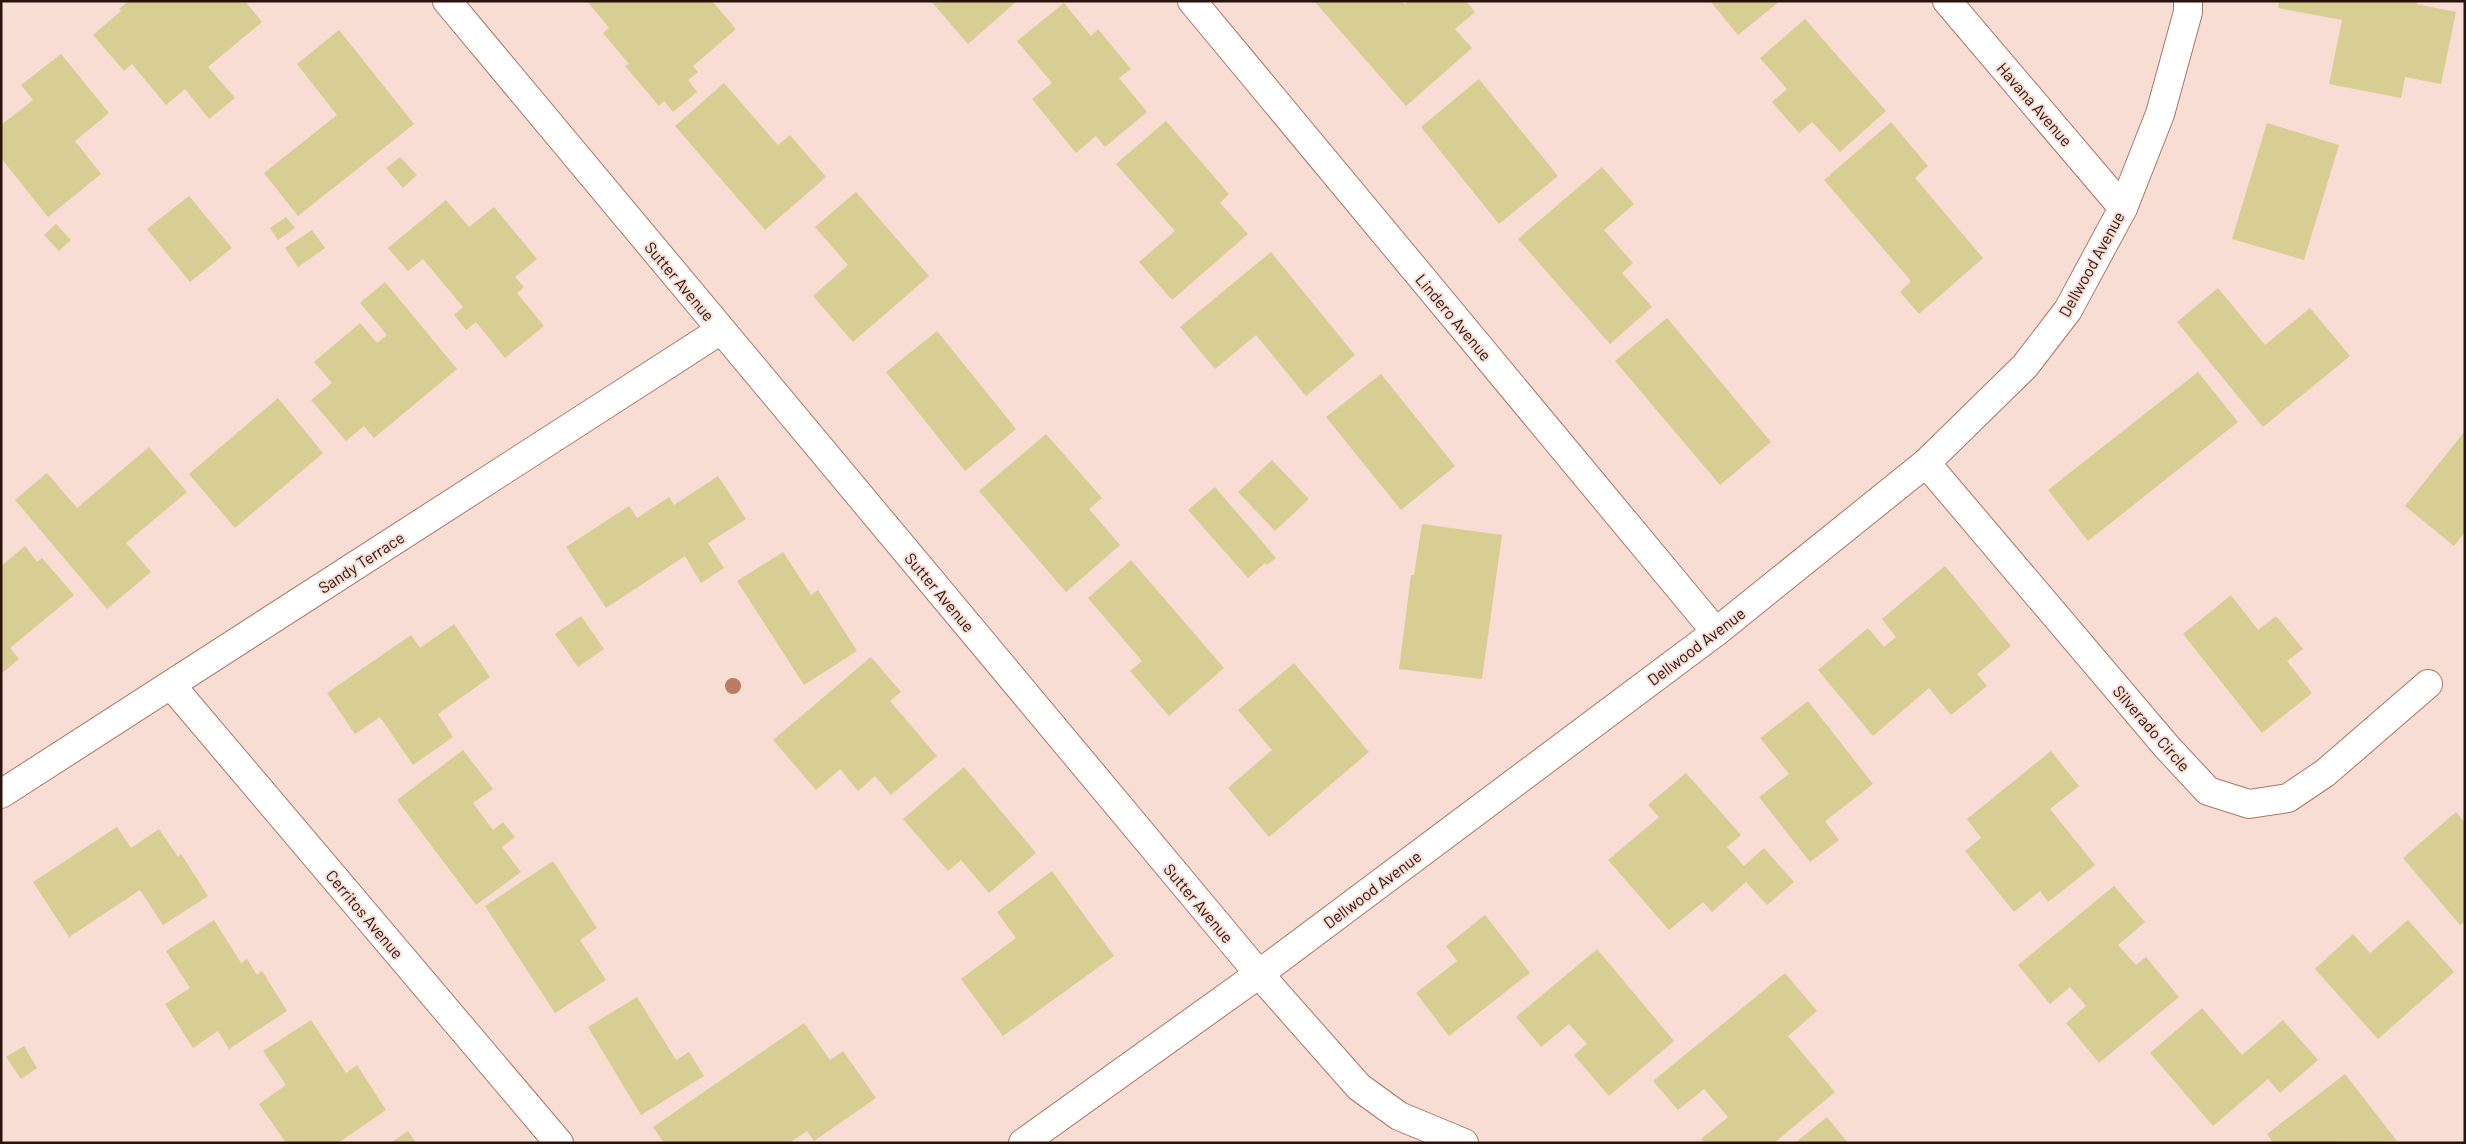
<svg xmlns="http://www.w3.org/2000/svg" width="2466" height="1144" font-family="Barlow,sans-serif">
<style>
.building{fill:#d8ce93}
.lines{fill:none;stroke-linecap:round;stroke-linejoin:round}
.minor-casing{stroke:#ae7561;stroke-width:30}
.minor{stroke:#fff;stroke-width:28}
.tree{fill:#b97d64}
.labels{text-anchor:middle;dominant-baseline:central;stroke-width:4;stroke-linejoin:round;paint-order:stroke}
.street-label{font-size:16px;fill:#29130c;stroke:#f7ddd4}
</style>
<rect width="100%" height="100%" fill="#f7ddd4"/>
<g class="building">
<polygon points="128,1 245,1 262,22 208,67 235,98 209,119 185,89 166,105 132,64 124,71 93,35 121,11 119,9"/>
<polygon points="587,1 712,1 736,29 693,66 698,72 688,80 697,92 673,112 664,101 659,106 625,66 629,64 603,33 609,28"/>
<polygon points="931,1 1017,1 968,44"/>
<polygon points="1314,1 1402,1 1405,4 1408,1 1466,1 1475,12 1455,29 1472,48 1406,106"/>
<polygon points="1710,1 1780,1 1738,35"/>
<polygon points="2279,1 2418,1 2417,4 2456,12 2441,84 2405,77 2401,98 2329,84 2342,20 2278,8"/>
<polygon points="1064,3 1091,36 1098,29 1131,69 1119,78 1147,112 1105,147 1096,136 1076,153 1032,99 1052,83 1017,41"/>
<polygon points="1805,19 1886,111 1840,152 1812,122 1799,133 1772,102 1787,89 1760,58"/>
<polygon points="339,30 414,124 298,216 264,173 337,115 297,64"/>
<polygon points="61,54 109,113 75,141 101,174 48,217 1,158 1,125 33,100 21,85"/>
<polygon points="1479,79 1558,176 1499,224 1421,127"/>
<polygon points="724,83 778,145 790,135 826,177 765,230 675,126"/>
<polygon points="1166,121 1229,194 1220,203 1248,234 1172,300 1139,262 1175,231 1116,164"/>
<polygon points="1891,122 1928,166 1915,178 1983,258 1919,314 1900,292 1911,281 1824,180"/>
<polygon points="2267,123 2339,145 2304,260 2232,239"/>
<polygon points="400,157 417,175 403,188 386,168"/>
<polygon points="1602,167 1634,204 1604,230 1633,263 1622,273 1652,307 1610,344 1518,239"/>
<polygon points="856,192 929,276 853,342 813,296 848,265 815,227"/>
<polygon points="189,196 232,248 190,282 147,229"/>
<polygon points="446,200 469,227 494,207 537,259 515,277 524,287 517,293 544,326 505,358 476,322 466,330 454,315 463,307 423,259 408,271 388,248"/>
<polygon points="286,217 295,228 278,240 270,228"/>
<polygon points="56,224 71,240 59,251 44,235"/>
<polygon points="312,230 325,248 298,267 285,248"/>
<polygon points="1271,252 1355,355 1306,396 1256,335 1215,369 1180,327"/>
<polygon points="385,282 457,369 374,438 364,426 346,441 311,400 332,383 314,362 360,323 377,343 387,335 360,303"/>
<polygon points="2218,288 2265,345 2310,308 2350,356 2263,427 2177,322"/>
<polygon points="1667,318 1771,442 1720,485 1615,361"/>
<polygon points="937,331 1016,429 965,471 886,372"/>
<polygon points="2198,372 2238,422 2088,541 2048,490"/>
<polygon points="1381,374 1455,466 1401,510 1326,417"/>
<polygon points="278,398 323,453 235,528 189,474"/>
<polygon points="2465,431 2465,532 2454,546 2405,506"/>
<polygon points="1046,434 1102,498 1089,509 1120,545 1066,592 979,491"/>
<polygon points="149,447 187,492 126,543 151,572 107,609 15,500 47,473 77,508"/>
<polygon points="1272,460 1309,499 1275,531 1238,492"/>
<polygon points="718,476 746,519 708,543 724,568 701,583 685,556 606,608 566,547 629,506 637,518 669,497 674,505"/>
<polygon points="1215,487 1276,558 1267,565 1265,563 1248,578 1188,510"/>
<polygon points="1422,524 1502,535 1482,679 1399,669 1411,575 1414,575"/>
<polygon points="25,546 37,562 42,558 74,595 10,648 19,659 1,674 1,566"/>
<polygon points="783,552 811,595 818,590 857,651 804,685 737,581"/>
<polygon points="1131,560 1224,668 1169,716 1130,671 1142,661 1088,598"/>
<polygon points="1945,566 2011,646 1977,674 1987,686 1951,715 1929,688 1873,736 1818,670 1868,628 1884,647 1896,637 1882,619"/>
<polygon points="2231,595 2258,630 2276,616 2303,649 2287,661 2312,693 2262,733 2183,634"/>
<polygon points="581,616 604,649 578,667 555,634"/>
<polygon points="454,624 490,677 438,714 453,737 413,765 380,717 355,734 327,693 411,635 420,648"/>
<polygon points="871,657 901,692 890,701 937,756 891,795 875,776 858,791 840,769 816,790 773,740"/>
<polygon points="1294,663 1369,752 1269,837 1228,788 1272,750 1238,710"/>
<polygon points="1808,701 1873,784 1825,821 1839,840 1810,862 1759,797 1789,774 1760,738"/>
<polygon points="463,750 493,789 473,803 493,830 503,822 515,837 502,847 521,872 476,905 397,800"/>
<polygon points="2051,751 2079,786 2050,809 2095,865 2048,902 2040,891 2014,912 1965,851 1981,838 1967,819"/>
<polygon points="964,767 1036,853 989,893 961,860 948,871 903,819"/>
<polygon points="1686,773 1741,835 1727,847 1744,866 1764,848 1794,882 1767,905 1746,882 1712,912 1703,902 1669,930 1608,860 1659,817 1648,805"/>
<polygon points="2456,812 2465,823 2465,921 2460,925 2403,858"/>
<polygon points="117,827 131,848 159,829 178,857 181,854 208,896 163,925 140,890 69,937 33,882"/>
<polygon points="553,861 597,928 580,940 606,980 555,1013 485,906"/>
<polygon points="1052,871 1114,956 1003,1036 961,979 1016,938 997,912"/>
<polygon points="2114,886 2145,922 2118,945 2136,965 2146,957 2179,997 2099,1063 2066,1023 2086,1006 2070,987 2050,1004 2018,965"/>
<polygon points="1485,915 1530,973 1449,1036 1416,993 1457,961 1446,946"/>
<polygon points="214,920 241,963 247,959 257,975 262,971 287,1011 229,1049 218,1031 193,1048 165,1004 190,988 166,951"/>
<polygon points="2408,920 2454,972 2378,1039 2315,969 2353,934 2370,953"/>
<polygon points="1597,949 1674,1041 1609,1096 1574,1055 1587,1044 1569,1024 1541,1047 1516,1017"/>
<polygon points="1785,973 1817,1011 1788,1036 1835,1092 1774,1143 1705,1143 1701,1139 1728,1117 1704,1089 1678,1110 1653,1081"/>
<polygon points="637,997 676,1060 689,1052 704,1076 641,1115 588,1027"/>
<polygon points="2202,1008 2242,1055 2283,1020 2318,1060 2280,1093 2268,1079 2213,1126 2150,1053"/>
<polygon points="311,1020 346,1073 357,1065 386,1110 338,1143 286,1143 259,1104 286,1085 263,1051"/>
<polygon points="804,1023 830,1060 843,1051 876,1098 814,1141 807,1131 789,1143 664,1143 653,1127"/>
<polygon points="24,1046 37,1068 21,1079 6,1057"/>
<polygon points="2345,1074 2397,1141 2273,1143 2267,1134"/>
<polygon points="1827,1117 1848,1143 1795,1143"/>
<polygon points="408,1131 416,1143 391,1143"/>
</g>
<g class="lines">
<g class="minor-casing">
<g id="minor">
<polyline points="447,1 1259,974 1359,1087 1399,1116 1464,1143"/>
<polyline points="1192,1 1716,632"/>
<polyline points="1947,1 2123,208"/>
<polyline points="1926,463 2167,747 2208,791 2249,804 2288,798 2325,773 2428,684"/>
<polyline points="171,685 559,1143"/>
<polyline points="1,794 721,330"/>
<polyline points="1023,1143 1259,974 1716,632 1926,463 2025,366 2068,310 2123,208 2160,114 2188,12 2188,1"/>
</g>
</g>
<use href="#minor" class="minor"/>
</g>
<circle class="tree" cx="733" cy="686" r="8"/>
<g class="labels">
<g class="street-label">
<text transform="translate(2035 104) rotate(49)">Havana Avenue</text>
<text transform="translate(2091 264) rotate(-61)">Dellwood Avenue</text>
<text transform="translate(680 281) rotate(50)">Sutter Avenue</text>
<text transform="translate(1454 317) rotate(50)">Lindero Avenue</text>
<text transform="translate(361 562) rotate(-33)">Sandy Terrace</text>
<text transform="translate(940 592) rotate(50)">Sutter Avenue</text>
<text transform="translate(1696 646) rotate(-37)">Dellwood Avenue</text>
<text transform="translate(2152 728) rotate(49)">Silverado Circle</text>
<text transform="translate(1372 889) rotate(-37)">Dellwood Avenue</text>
<text transform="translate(1199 903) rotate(50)">Sutter Avenue</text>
<text transform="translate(365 914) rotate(50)">Cerritos Avenue</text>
</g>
</g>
<rect width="2466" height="1144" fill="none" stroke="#29130c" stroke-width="5"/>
</svg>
